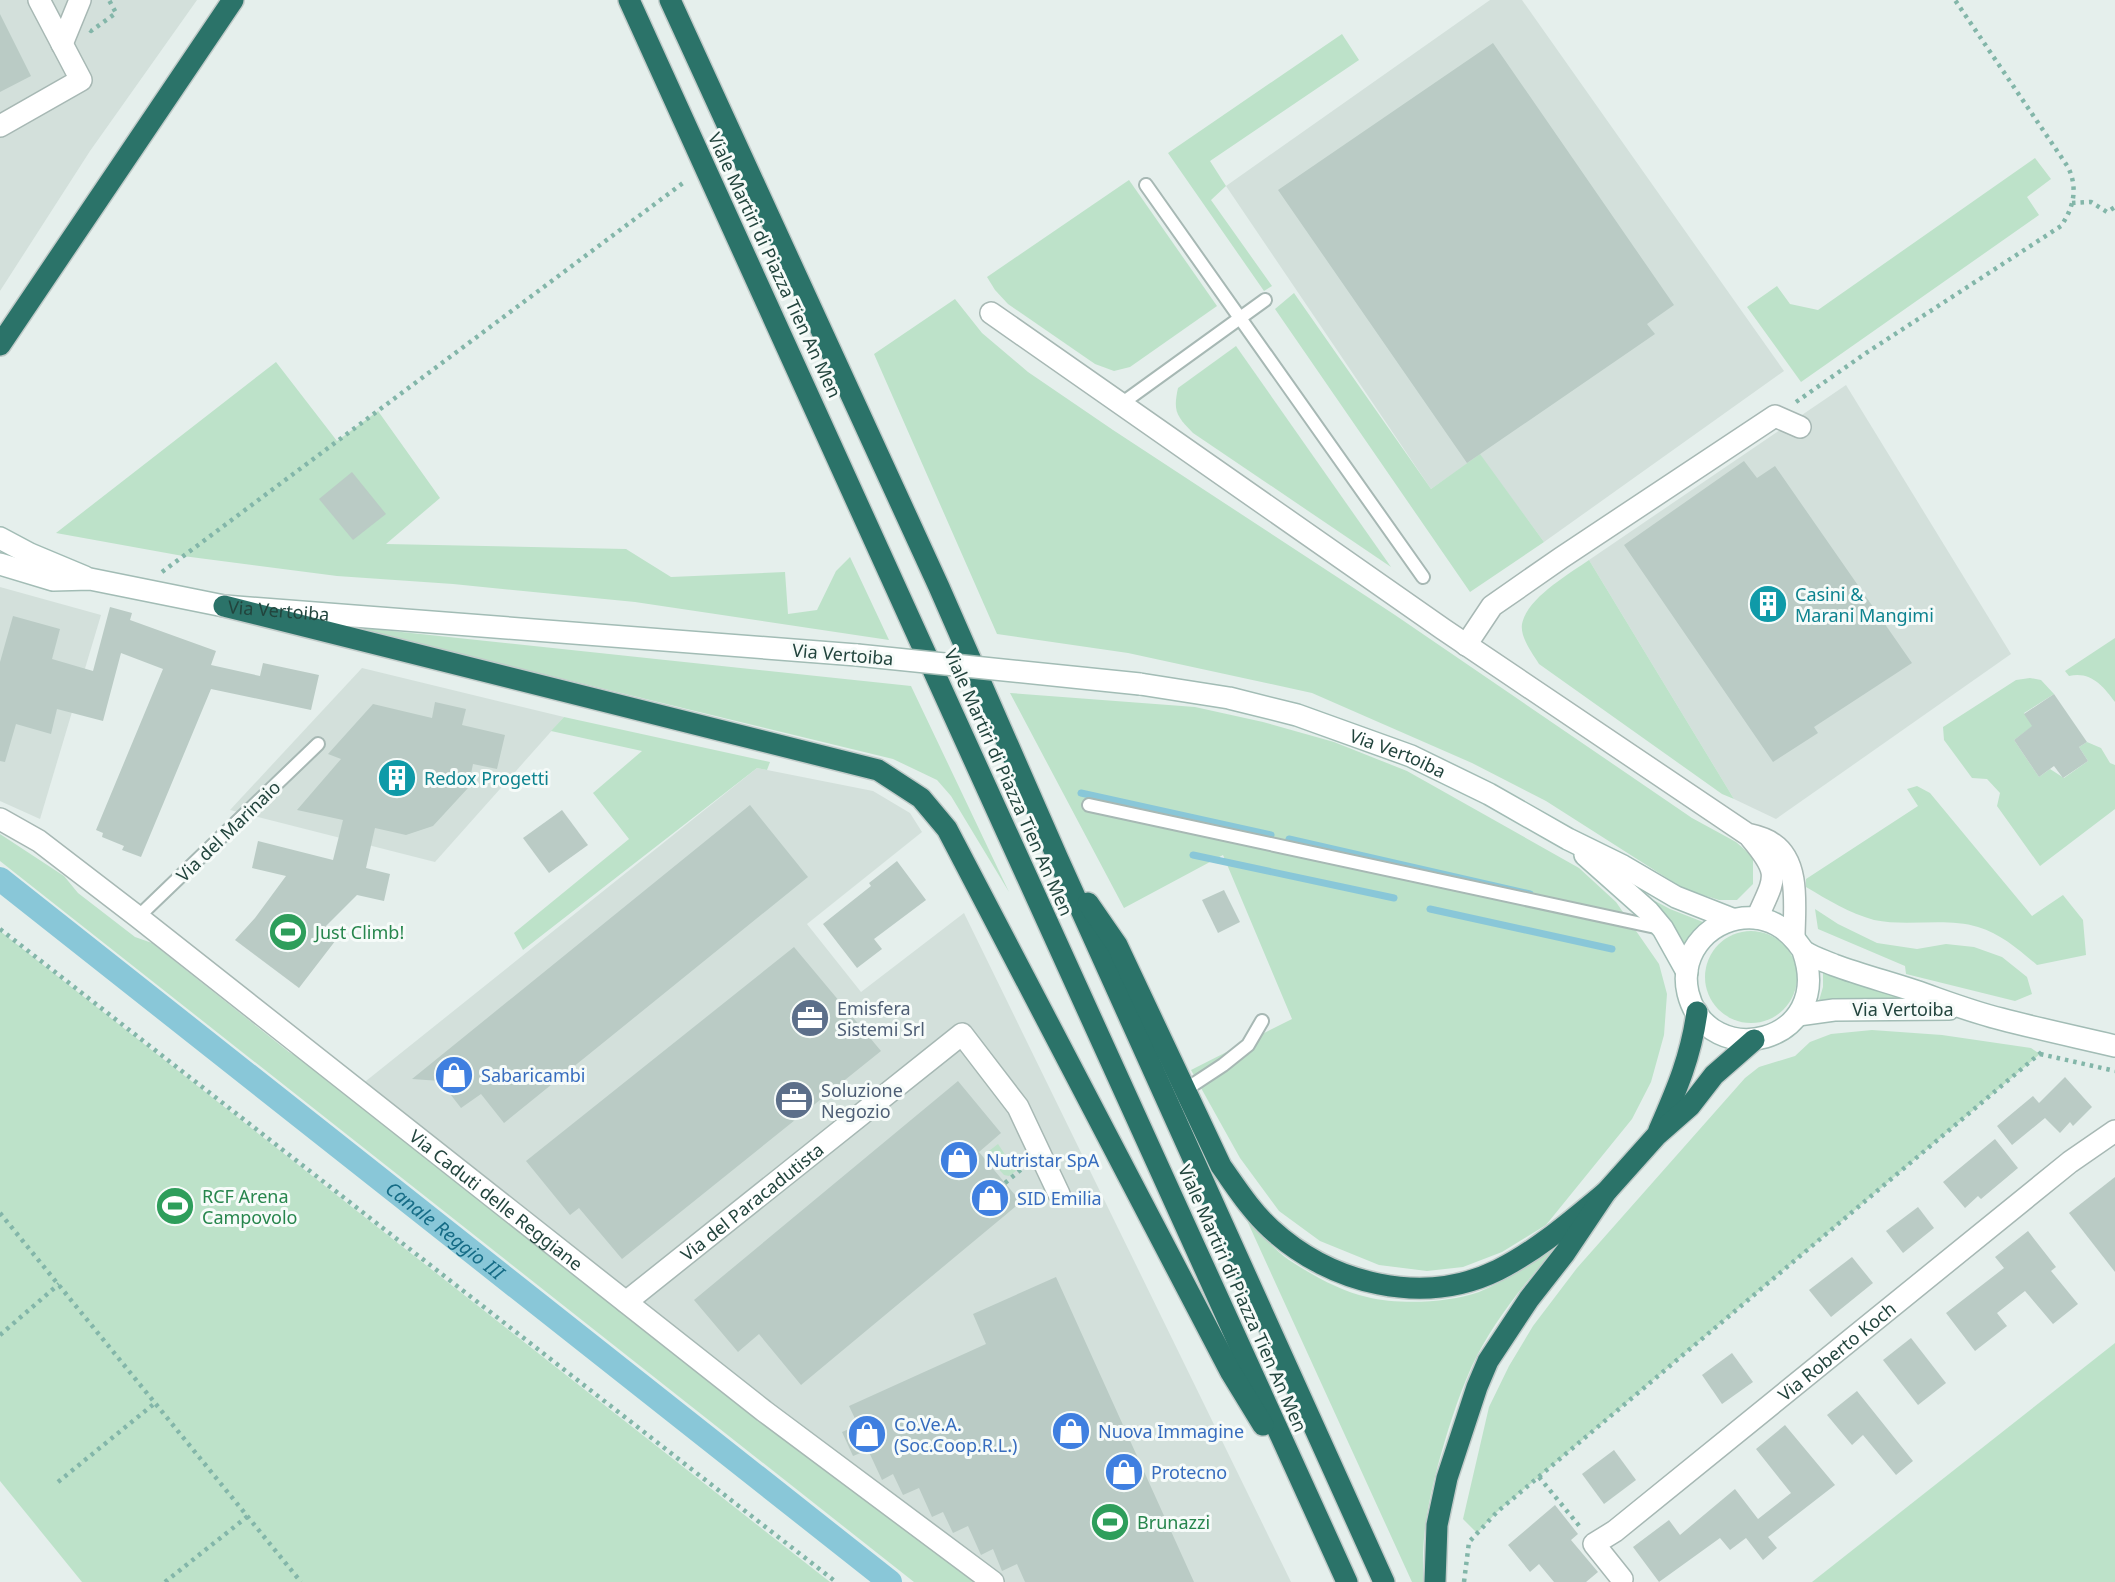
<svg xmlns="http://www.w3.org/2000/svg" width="2115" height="1582" font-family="'Noto Sans',sans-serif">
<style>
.built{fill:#d3e0db}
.green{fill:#bde2c9}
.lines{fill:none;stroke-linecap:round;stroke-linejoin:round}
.stream{stroke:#89c7d8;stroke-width:7}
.canal{stroke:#89c7d8;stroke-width:24}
.building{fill:#bacbc5}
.lane-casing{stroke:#a7b8b4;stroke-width:16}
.street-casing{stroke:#a7b8b4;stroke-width:24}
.secondary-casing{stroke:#a2bcb5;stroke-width:24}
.highway-casing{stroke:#c1cbc9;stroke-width:24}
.path{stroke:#83b6a9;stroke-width:4.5;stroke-dasharray:3.5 5;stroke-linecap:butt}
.lane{stroke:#fff;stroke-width:12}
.street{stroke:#fff;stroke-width:21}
.secondary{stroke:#fff;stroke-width:21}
.highway{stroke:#2b7369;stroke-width:21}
.secondary-bridge-casing{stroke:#a2bcb5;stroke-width:24;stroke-linecap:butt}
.secondary-bridge{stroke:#fff;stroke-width:21}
.labels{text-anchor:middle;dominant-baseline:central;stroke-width:6;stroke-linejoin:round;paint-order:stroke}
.street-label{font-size:18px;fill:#22443d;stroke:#f6fbf9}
.culture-label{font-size:18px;fill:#0d838f;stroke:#f6fbf9;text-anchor:start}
.leisure-label{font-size:18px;fill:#27864d;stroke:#f6fbf9;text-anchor:start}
.service-label{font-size:18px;fill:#4e5e75;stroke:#f6fbf9;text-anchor:start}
.shop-label{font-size:18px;fill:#366cbe;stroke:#f6fbf9;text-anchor:start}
.water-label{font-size:19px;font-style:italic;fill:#156c86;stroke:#f6fbf9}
</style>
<rect width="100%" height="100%" fill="#e5efec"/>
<g class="built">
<polygon points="0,0 197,0 90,151 0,291"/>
<polygon points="1490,0 1522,0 1784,371 1544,542 1480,455 1431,489 1226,186"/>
<polygon points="1846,385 2011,654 1776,819 1734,799 1589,560"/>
<polygon points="0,587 101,615 40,819 0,801"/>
<polygon points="362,668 564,717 435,862 230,810"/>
<polygon points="757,768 873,791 910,813 922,832 807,924 861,992 964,913 1291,1582 995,1582 356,1089"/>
</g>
<g class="green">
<polygon points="1342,34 1359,60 1210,161 1226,186 1211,200 1272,286 1264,291 1168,153"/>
<polygon points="2035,158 2051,179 2027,197 2039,215 1801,382 1747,307 1777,286 1790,304 1818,310"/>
<polygon points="1129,180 1217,306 1130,367 1114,371 1095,364 1008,304 995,290 987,277"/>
<polygon points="1294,293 1431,489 1480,454 1544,542 1470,592 1275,309"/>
<polygon points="955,299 982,333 1028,372 1113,430 1395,615 1692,818 1736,842 1753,857 1753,884 1737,900 1719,900 1684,889 1546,801 1472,763 1312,693 1128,653 997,634 874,354"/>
<path d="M1236 346 1391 567 1193 433C1176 416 1173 411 1178 388Z"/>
<polygon points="276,362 337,441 378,411 440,498 386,544 626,549 671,577 785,572 788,614 817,610 836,571 850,557 889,640 635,602 453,584 337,576 183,556 56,533"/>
<path d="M1589 560 1734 799 1722 794 1539 664C1532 653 1520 637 1522 624 1527 598 1569 574 1589 560Z"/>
<polygon points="345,626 911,686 1009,892 951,796 937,780 893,759"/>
<path d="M2115 638V702C2103 686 2091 671 2069 676L2065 671Z"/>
<polygon points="2030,678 2041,680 2054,694 2024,713 2033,726 2014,740 2039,777 2050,769 2064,778 2088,761 2079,747 2087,742 2101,748 2110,763 2115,765 2115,809 2040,866 1997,806 2000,793 1987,779 1972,778 1944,740 1943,727 2016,680"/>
<polygon points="1010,693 1195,707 1263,722 1334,742 1407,771 1579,868 1616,902 1659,964 1667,994 1664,1035 1651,1082 1632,1119 1546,1225 1502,1252 1463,1267 1427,1271 1379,1265 1320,1241 1279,1211 1240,1158 1191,1070 1292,1019 1223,855 1124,908"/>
<polygon points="564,717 770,762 767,770 757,768 523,950 514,933 629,839 593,793 642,751 551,731"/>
<path d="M1917 786 1930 793 2032 916 2063 895 2083 920 2086 955 2037 965C2018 949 2001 934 1978 927 1946 917 1908 927 1874 920 1849 913 1828 900 1806 887V879L1918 806 1907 789Z"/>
<polygon points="0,834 64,876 78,893 135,937 152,943 289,1052 356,1089 992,1582 914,1582 0,861"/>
<polygon points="1640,893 1670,909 1703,922 1691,933 1683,948"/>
<polygon points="1815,909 1838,924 1877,943 1917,949 1946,944 1974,947 2002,957 2027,977 2032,994 2015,1001 1906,974 1905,966 1818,929"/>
<polygon points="0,931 830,1582 82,1582 0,1481"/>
<circle cx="1751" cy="977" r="46"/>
<polygon points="1823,971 1916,1003 1818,1004 1823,987"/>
<polygon points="1872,1030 1942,1035 2031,1048 2040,1054 1497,1512 1477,1533 1463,1519 1489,1407 1509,1366 1533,1326 1577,1268 1745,1078 1759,1067 1795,1056 1810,1042 1831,1034"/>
<polygon points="998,1144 1016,1171 1009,1176 1004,1175 985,1154"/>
<path d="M1244 1214C1258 1230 1272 1248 1289 1260 1312 1275 1340 1291 1367 1297 1399 1305 1448 1303 1479 1292 1509 1280 1535 1259 1562 1241 1528 1279 1492 1322 1471 1368 1457 1400 1447 1432 1438 1465 1428 1503 1420 1542 1424 1582H1412Z"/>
<polygon points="2115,1343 2115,1582 1812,1582"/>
</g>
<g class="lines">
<g class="stream">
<polyline points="1081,793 1271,835"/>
<polyline points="1289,839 1530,894"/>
<polyline points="1193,855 1394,898"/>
<polyline points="1430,909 1612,949"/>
</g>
<path class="canal" id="s1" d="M0 879 890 1582"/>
</g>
<g class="building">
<polygon points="0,14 31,76 0,92"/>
<polygon points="1493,43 1674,305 1647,324 1655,334 1467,463 1278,190"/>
<polygon points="1744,461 1757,478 1775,466 1912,663 1814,727 1818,733 1773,762 1624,545"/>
<polygon points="352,472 386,514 353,540 319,499"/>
<polygon points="110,607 132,613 130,620 216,651 211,665 260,676 263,663 319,675 311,710 211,689 141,857 122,850 124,846 102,837 103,833 96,830 163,669 121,653 103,721 57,709 51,734 16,724 5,762 0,761 0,662 13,616 60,629 52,659 93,671"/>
<polygon points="2054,694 2087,742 2079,747 2088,761 2063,778 2054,766 2039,777 2014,740 2032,726 2024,714"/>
<polygon points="435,702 466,709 462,725 505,735 497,769 473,764 468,788 433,826 406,835 375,828 366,868 390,874 384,901 357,895 326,926 339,936 299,988 235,940 255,918 286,876 252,868 258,841 333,860 343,820 297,810 341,759 328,754 373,704 432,718"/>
<polygon points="750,805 808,877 504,1123 481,1094 461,1108 440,1081 412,1079"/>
<polygon points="562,810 588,845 549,873 523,838"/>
<polygon points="897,861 926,900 874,939 882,949 857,968 823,924 871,886 869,883"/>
<polygon points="1224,890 1240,922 1218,933 1202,900"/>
<polygon points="794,947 881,1051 622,1259 579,1208 570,1215 526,1161"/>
<polygon points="2065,1077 2092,1107 2073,1126 2070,1122 2060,1133 2045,1118 2012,1145 1997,1126 2033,1096 2039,1103"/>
<polygon points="958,1081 1001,1133 979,1152 1021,1202 801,1385 759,1334 738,1352 694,1300"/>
<polygon points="1995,1139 2018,1168 1981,1199 1978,1196 1965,1208 1943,1182"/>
<polygon points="2115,1177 2115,1272 2069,1213"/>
<polygon points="1918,1207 1934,1228 1903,1253 1886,1231"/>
<polygon points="2028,1231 2056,1267 2051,1271 2078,1304 2053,1324 2025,1291 1997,1313 2007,1326 1975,1351 1946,1313 2004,1268 1995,1257"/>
<polygon points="1852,1257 1873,1283 1831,1317 1809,1290"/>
<polygon points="1056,1277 1194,1582 1025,1582 1017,1564 1002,1571 993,1549 981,1555 968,1526 953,1533 943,1512 932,1517 919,1488 903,1495 893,1474 882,1480 868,1450 853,1456 842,1432 858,1425 849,1406 986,1344 973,1314"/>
<polygon points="1911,1338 1946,1383 1918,1405 1883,1360"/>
<polygon points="1732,1353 1753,1382 1722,1404 1702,1375"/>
<polygon points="1857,1391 1913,1461 1896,1475 1863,1435 1852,1445 1827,1415"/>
<polygon points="1785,1425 1835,1485 1768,1537 1777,1548 1763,1560 1746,1538 1730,1550 1720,1538 1659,1582 1633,1547 1669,1520 1680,1535 1735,1489 1758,1519 1791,1493 1756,1449"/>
<polygon points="1614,1450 1636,1480 1604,1504 1582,1474"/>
<polygon points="1555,1505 1578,1534 1571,1540 1598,1572 1586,1582 1554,1582 1539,1564 1530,1572 1508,1545"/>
</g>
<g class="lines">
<g class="lane-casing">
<g id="lane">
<polyline points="1146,185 1423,577"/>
<polyline points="1121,404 1265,300"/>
<polyline points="1089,805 1660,928"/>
<polyline points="138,917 318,744"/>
<polyline points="1185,1090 1223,1065 1248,1045 1262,1021"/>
</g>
</g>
<g class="street-casing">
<g id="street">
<polyline points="62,44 80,0"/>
<polyline points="0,126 81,80 39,0"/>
<path d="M991 313 1443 629 1747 834C1756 836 1767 839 1773 844 1801 863 1794 909 1794 938"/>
<polyline points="1466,645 1492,606 1561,558 1775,416 1800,427"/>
<path id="s2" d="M0 819 39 841 138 917 764 1411 993 1582"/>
<path d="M1751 838C1782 875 1775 877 1757 918"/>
<path id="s3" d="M626 1302 962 1034 1018 1107 1059 1194"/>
<path id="s4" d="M1622 1579 1594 1544 1615 1531 2070 1162 2115 1131"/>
</g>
</g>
<g class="secondary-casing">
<g id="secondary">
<polyline points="0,538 30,554 85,577"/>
<path id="s5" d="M0 564 53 580 90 579 224 606 857 655"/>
<path id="s6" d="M1140 684 1229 698 1297 715 1411 756 1489 794 1568 839 1623 866 1676 897 1732 919"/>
<polyline points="1585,855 1648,911 1663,929 1687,972"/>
<path d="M1803 951C1836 1044 1708 1073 1688 993 1678 951 1713 915 1754 918 1770 919 1785 928 1795 940 1799 944 1801 949 1805 952 1814 958 1825 961 1834 965 1861 975 1888 982 1915 991 1944 1001 1972 1012 2001 1019 2039 1029 2077 1037 2115 1046"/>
<polyline points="1798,1015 1834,1010 1949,1009"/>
</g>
</g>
<g class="highway-casing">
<g id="highway">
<polyline points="629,0 1347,1582"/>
<polyline points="670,0 939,587 1058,859 1384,1582"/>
<polyline points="0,345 233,0"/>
<polyline points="224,606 878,770 921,798 947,829 1230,1371 1263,1425"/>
<path d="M1088 903 1117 945 1221 1166C1236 1187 1251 1211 1271 1229 1331 1284 1423 1307 1498 1270 1538 1250 1572 1220 1606 1192"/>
<path d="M1659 1130C1677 1089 1691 1056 1697 1012"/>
<polyline points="1435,1582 1437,1525 1447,1478 1477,1387 1488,1361 1529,1299 1565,1253 1606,1192 1657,1135 1690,1106 1714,1075 1754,1040"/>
</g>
</g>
<g class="path">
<polyline points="90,30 91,31 116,13 109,0"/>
<polyline points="2072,203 2091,202 2107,212 2115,207"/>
<path d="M1796 402 1866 353 2061 226C2074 207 2078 188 2068 167L1955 0"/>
<polyline points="162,572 683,183"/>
<polyline points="0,929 836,1582"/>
<polyline points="2040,1054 2115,1071"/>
<polyline points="1005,1183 1023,1168"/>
<polyline points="0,1213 301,1582"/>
<polyline points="0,1335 59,1284"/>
<polyline points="1539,1477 1581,1528"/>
<polyline points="58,1482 155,1403"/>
<polyline points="165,1582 248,1516"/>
<polyline points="1464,1582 1469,1542 1497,1512 2044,1050"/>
</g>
<use href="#lane" class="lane"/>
<use href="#street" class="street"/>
<use href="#secondary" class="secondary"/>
<use href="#highway" class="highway"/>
<g class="secondary-bridge-casing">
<polyline id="secondary-bridge" points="857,655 1140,684"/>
</g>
<use href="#secondary-bridge" class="secondary-bridge"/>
</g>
<defs>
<g id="building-disc" transform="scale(2.0125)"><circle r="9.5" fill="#0f9aa8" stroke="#f6fbf9"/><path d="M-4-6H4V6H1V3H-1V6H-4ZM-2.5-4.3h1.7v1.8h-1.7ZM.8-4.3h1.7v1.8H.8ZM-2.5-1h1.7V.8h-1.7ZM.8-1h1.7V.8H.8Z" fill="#fff"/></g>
<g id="stadium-disc" transform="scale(2.0125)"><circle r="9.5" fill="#2e9e5b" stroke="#f6fbf9"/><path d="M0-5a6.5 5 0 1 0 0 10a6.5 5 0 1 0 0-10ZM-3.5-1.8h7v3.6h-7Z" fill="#fff"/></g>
<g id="office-disc" transform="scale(2.0125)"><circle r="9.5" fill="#5c6f8a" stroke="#f6fbf9"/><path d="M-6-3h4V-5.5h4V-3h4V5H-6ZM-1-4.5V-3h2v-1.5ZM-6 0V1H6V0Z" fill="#fff"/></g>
<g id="shop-disc" transform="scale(2.0125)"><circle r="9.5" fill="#3f7fe0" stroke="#f6fbf9"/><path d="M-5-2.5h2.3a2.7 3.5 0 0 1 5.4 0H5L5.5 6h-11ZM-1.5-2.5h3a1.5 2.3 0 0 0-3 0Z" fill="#fff"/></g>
</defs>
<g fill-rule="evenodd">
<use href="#building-disc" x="1768" y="604"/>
<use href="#building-disc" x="397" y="778"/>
<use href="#stadium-disc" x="288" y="932"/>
<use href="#office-disc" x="810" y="1018"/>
<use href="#shop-disc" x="454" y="1075"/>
<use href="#office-disc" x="794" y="1100"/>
<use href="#shop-disc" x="959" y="1160"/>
<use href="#shop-disc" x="990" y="1198"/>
<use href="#stadium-disc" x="175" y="1206"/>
<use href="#shop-disc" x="1071" y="1431"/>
<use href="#shop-disc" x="867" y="1434"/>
<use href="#shop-disc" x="1124" y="1472"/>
<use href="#stadium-disc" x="1110" y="1522"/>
</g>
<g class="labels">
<g class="street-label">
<text transform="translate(775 265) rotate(65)">Viale Martiri di Piazza Tien An Men</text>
<text stroke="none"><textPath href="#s5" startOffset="284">Via Vertoiba</textPath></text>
<text transform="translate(843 654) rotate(5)">Via Vertoiba</text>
<text stroke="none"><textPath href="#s6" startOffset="268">Via Vertoiba</textPath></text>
<text transform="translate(1009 782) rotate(66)">Viale Martiri di Piazza Tien An Men</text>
<text transform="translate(228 831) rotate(-44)">Via del Marinaio</text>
<text x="1903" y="1009">Via Vertoiba</text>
<text stroke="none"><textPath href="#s2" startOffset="626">Via Caduti delle Reggiane</textPath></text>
<text stroke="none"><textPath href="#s3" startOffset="161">Via del Paracadutista</textPath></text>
<text transform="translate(1243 1298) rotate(66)">Viale Martiri di Piazza Tien An Men</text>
<text stroke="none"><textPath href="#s4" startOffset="355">Via Roberto Koch</textPath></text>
</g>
<g class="culture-label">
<text x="1795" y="594">Casini &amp;<tspan x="1795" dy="21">Marani Mangimi</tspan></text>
<text x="424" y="778">Redox Progetti</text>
</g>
<g class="leisure-label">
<text x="315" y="932">Just Climb!</text>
<text x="202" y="1196">RCF Arena<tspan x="202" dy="21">Campovolo</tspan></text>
<text x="1137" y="1522">Brunazzi</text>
</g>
<g class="service-label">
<text x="837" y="1008">Emisfera<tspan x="837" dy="21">Sistemi Srl</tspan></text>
<text x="821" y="1090">Soluzione<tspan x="821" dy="21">Negozio</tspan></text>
</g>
<g class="shop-label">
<text x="481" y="1075">Sabaricambi</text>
<text x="986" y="1160">Nutristar SpA</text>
<text x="1017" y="1198">SID Emilia</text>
<text x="894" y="1424">Co.Ve.A.<tspan x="894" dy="21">(Soc.Coop.R.L.)</tspan></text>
<text x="1098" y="1431">Nuova Immagine</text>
<text x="1151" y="1472">Protecno</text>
</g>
<g class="water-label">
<text stroke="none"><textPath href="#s1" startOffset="567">Canale Reggio III</textPath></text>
</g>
</g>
</svg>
